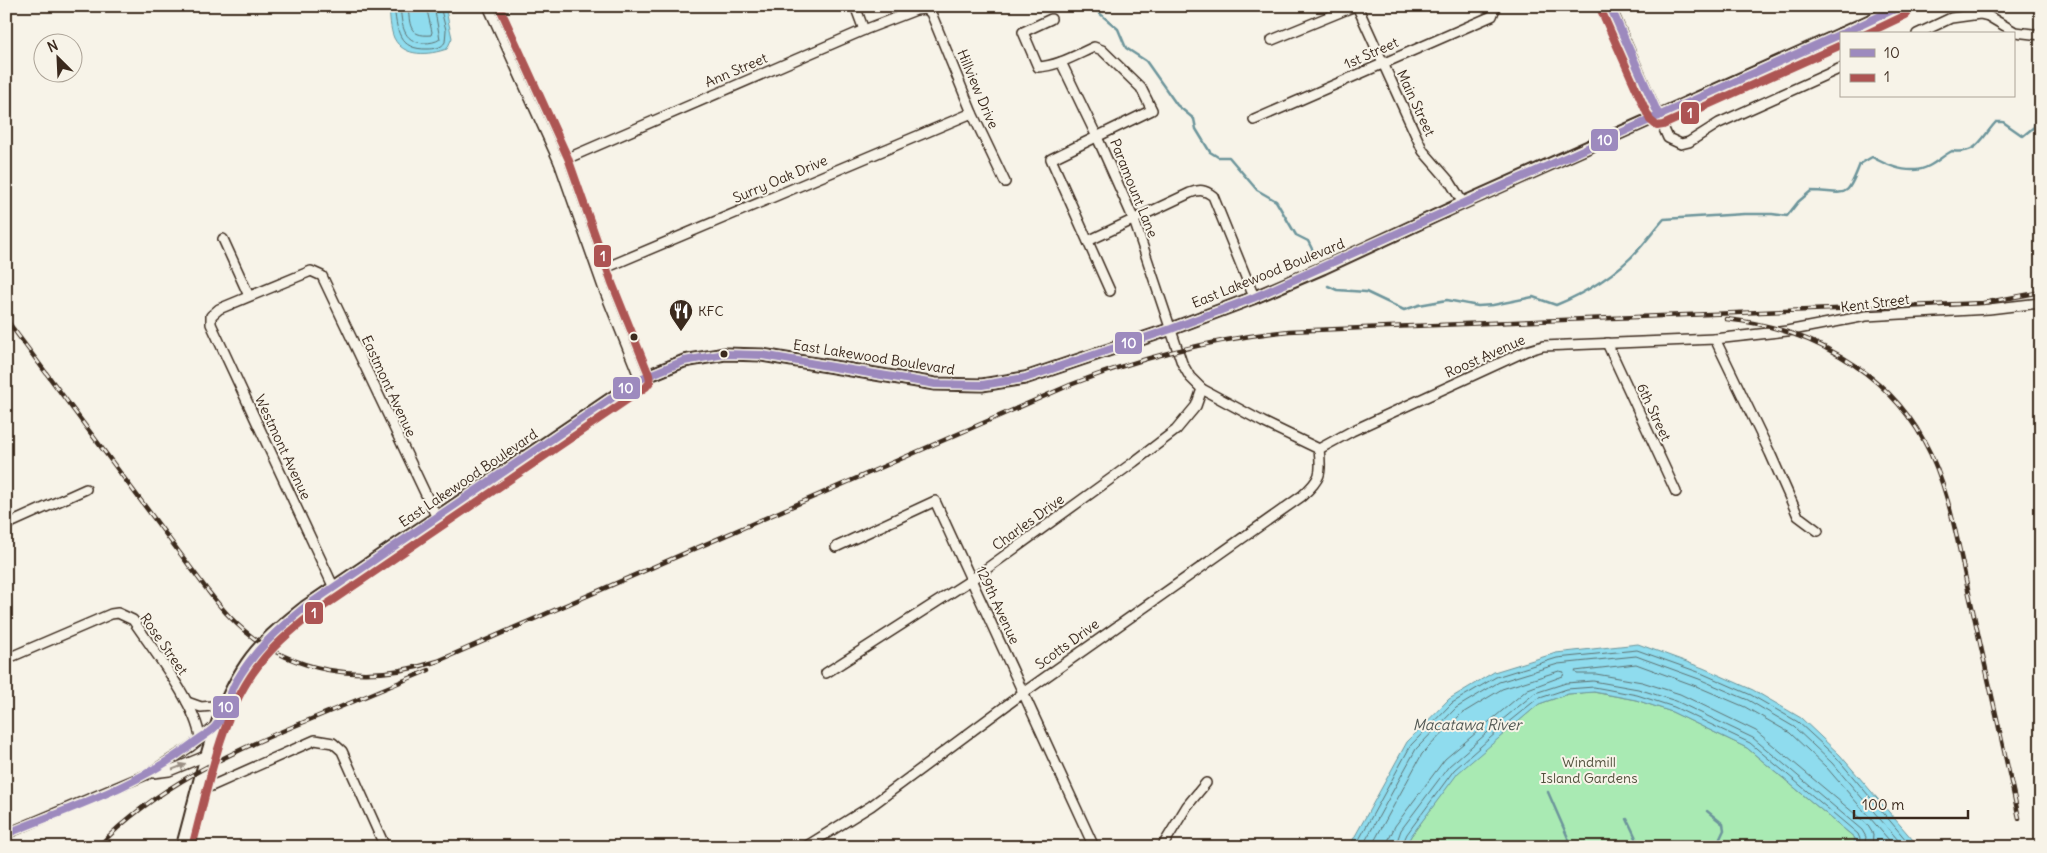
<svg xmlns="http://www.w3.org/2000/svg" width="2047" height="853" font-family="Delius,sans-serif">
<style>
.green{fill:#a9eab3;stroke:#728a68}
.water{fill:#8fdcee;stroke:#6d959b}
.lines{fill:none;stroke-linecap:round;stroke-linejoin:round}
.shore{stroke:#5d7171;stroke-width:1}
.stream{stroke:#6d959b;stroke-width:2.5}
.minor-casing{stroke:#3b2a1e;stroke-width:12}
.major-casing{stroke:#3b2a1e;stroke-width:15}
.minor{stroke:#f7f3e8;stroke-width:9}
.major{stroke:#f7f3e8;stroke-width:11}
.rail-casing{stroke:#3b2a1e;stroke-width:4.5}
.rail{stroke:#f7f3e8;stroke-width:2.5;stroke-dasharray:8;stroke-linecap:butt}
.bus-1-casing{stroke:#f7f3e8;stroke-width:11}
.bus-2-casing{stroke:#f7f3e8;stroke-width:11}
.bus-1{stroke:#9d8abe;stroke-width:8}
.bus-2{stroke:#ad5453;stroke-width:8}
.oneway{fill:#998e83}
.bus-dot{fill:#3b2a1e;stroke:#f7f3e8;stroke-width:2}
.labels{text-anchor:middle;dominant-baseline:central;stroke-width:4;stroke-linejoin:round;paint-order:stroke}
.street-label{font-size:14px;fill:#3b2a1e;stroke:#f7f3e8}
.poi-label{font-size:14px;fill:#3b2a1e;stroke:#f7f3e8;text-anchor:start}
.park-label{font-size:14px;fill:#51503c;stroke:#f7f3e8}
.water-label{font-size:15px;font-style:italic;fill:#505652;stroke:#f7f3e8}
.line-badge{stroke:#f7f3e8;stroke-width:2}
.badge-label{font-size:14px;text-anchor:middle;font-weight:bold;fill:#fff}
</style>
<rect width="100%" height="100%" fill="#f7f3e8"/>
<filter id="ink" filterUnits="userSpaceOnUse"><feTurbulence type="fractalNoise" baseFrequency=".02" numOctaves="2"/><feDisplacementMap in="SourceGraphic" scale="10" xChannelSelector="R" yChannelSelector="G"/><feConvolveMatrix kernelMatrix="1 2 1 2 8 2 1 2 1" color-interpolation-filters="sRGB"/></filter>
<g filter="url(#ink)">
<polygon class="green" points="1593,692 1636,700 1672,712 1747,748 1855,838 1870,847 1405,847 1411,836 1458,772 1539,704 1568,694"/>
<g class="water">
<path d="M389 6H445L452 38 447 49C429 55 404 58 394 38 390 29 390 16 389 6Z"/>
<polygon points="1638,644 1703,668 1753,690 1801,718 1840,755 1919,847 1853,847 1855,838 1747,748 1672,712 1636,700 1594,692 1568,694 1539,704 1458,773 1411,836 1405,847 1349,847 1407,742 1449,699 1494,672 1556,653"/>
</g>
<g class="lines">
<g class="shore">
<path d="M394 6C397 30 398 50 428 49 434 49 442 48 445 42L446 30 440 6"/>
<path d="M400 6C402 24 402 42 424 43 430 43 436 42 440 39L434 6"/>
<path d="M408 6C410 24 408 37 431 35L432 32 426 6"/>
<polyline points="1355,847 1411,745 1452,703 1496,677 1557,658 1637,650 1701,673 1751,695 1798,722 1837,758 1912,847"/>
<polyline points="1362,847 1416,749 1456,708 1499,682 1558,664 1636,656 1699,679 1748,700 1794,727 1832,763 1904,847"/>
<polyline points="1371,847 1422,754 1461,714 1502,689 1559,671 1564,672 1563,676 1528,689 1445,759 1395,826 1389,839 1387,847"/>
<polyline points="1395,847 1401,830 1449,766 1502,720 1535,693 1566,683 1593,681 1638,689 1676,701 1753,738 1862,830 1866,837 1864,847"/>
<polyline points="1401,847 1407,834 1454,770 1506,724 1537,699 1567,689 1594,687 1637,695 1674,707 1750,743 1858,834 1860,839 1858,847"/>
<polyline points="1872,847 1873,834 1867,824 1756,731 1680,694 1642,682 1596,674 1577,674 1575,671 1636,664 1696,686 1745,707 1790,733 1827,768 1895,847"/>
</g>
<g class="stream">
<polyline points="1091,6 1118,29 1126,48 1146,61 1177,105 1194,119 1196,129 1210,152 1218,157 1229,157 1257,190 1276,201 1296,235 1308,241 1313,251"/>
<path d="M1328 286 1337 290 1366 292 1404 310 1419 305 1447 300 1478 306 1493 305 1533 297 1556 305C1586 293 1618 273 1639 249 1648 239 1655 229 1664 219L1744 214H1772L1787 216 1798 202 1811 191C1847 192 1846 201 1860 164L1872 157C1888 166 1911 176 1929 166 1937 162 1944 155 1952 151 1978 155 1981 138 1996 122H2003L2023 136 2034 127 2038 109 2041 107"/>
<polyline points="1548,792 1572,847"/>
<polyline points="1707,811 1723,824 1724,830 1716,847"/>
<polyline points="1627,819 1636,838 1636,847"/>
</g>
<g class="minor-casing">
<g id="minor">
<polyline points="488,6 559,162 603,287 640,379"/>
<polyline points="855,6 864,30"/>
<polyline points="1357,6 1423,151 1450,182 1463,203"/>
<polyline points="1610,6 1668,138 1681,144 1689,142 1719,123 1841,68"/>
<path d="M1051 19 1023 32 1038 67C1058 66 1076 55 1094 47L1102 50 1141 88 1152 110 1051 159 1110 291"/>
<polyline points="1917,34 1951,18 1980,14 1988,16 2015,32 2041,35"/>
<polyline points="1272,40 1355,6"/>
<polyline points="1061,62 1097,137 1134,220 1182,363 1190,377 1202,389 1263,422 1319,449 1352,431 1526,351 1543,346 1715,339 1770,453 1798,516 1818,531"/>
<polyline points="1254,120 1492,16 1496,6"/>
<polyline points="559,162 864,30 916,10 926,9 931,13 972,113 1005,182"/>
<polyline points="223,239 249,296"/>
<path d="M1088 241 1190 193C1200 189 1205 190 1213 196L1254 297"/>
<polyline points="598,271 972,113"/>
<polyline points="1715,339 1787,331 1866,316 1989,309 2040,303"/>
<polyline points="1607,343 1676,492"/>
<polyline points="6,525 86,489"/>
<polyline points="836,547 935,501 1094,847"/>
<polyline points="334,588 211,324 211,316 219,309 311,271 322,276 437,518"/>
<path d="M6 659 111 614 118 613 133 620C153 650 196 704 200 738"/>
<polyline points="826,673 971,580 1134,462 1176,430 1196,406 1202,389"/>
<polyline points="187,702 201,707 224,705"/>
<polyline points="153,773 169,771 208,755"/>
<polyline points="198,792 315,740 333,743 342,751 385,847"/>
<polyline points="6,834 148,774 190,747 217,725"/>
<path d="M805 847 871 806 1023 693 1302 496C1321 479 1322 474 1319 449"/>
<polyline points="1162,847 1187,806 1206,783"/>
</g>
</g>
<g class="major-casing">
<g id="major">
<polyline points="1841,34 1902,6"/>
<path d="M182 847C199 788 212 714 247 663 262 641 284 624 305 607L640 379 684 361 725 354 762 355 935 384 982 385 1025 378 1171 329 1253 298 1323 268 1463 203 1841 34"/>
</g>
</g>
<use href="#minor" class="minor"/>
<use href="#major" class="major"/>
<g class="rail-casing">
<g id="rail">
<path d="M6 319 208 591C215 600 222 609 230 617 285 675 365 685 438 661L1070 385C1141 357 1213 339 1289 331L1983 303 2041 292"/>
<path d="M1726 319C1806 327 1885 369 1924 441 1951 489 1960 558 1973 611 1988 680 2004 749 2019 818"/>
<path d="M98 847C156 786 233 751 309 720 349 703 389 687 429 670"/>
</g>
</g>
<use href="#rail" class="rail"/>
<g class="bus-1-casing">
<g id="bus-1">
<polyline points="1610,6 1659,116"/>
<polyline points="1842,34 1901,6"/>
<path d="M6 834C69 808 136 787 191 745 198 739 208 734 215 727 226 715 228 696 236 682 253 652 278 629 305 607L640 379 684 361 725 354 762 355 935 384 982 385 1025 378 1171 329 1253 298 1841 34"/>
</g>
</g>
<g class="bus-2-casing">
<g id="bus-2">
<polyline points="1601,10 1650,120 1657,126 1663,125 1841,45"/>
<polyline points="1866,34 1906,15"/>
<path d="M192 847C209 785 220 713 261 662 275 644 293 629 311 615L646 387 650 382 649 375 612 283 568 158 499 6"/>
</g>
</g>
<use href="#bus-1" class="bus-1"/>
<use href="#bus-2" class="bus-2"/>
</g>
<defs><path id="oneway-solid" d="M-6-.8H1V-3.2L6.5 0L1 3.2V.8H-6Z" transform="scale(1.25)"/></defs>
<use class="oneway" href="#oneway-solid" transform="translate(179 767) rotate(-21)"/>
</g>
<defs>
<g id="restaurant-pin" transform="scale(1.25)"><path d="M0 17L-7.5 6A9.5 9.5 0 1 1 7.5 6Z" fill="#3b2a1e" stroke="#f7f3e8"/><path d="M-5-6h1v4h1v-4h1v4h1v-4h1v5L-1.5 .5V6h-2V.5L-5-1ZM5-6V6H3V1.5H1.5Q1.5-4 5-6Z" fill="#fff"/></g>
</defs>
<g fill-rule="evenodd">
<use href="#restaurant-pin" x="681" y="311"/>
</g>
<g class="bus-dot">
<circle cx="634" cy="337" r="4.5"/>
<circle cx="724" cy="354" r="4.5"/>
</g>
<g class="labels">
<g class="street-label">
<text transform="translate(1371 53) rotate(-24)">1st Street</text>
<text transform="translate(736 70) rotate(-23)">Ann Street</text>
<text transform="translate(978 89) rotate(67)">Hillview Drive</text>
<text transform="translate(1416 103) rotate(65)">Main Street</text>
<text transform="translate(780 179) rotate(-23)">Surry Oak Drive</text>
<text transform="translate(1134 188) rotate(68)">Paramount Lane</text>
<text transform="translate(1268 273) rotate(-22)">East Lakewood Boulevard</text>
<text transform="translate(1875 303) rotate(-7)">Kent Street</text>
<text transform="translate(1485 356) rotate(-24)">Roost Avenue</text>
<text transform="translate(874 357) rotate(9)">East Lakewood Boulevard</text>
<text transform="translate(389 386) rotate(65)">Eastmont Avenue</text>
<text transform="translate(1654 412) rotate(65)">6th Street</text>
<text transform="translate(283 447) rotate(65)">Westmont Avenue</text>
<text transform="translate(468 478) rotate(-34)">East Lakewood Boulevard</text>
<text transform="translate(1028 522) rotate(-36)">Charles Drive</text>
<text transform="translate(998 605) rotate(65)">129th Avenue</text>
<text transform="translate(164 644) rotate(55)">Rose Street</text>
<text transform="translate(1067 644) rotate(-36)">Scotts Drive</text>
</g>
<g class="poi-label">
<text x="698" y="311">KFC</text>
</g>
<g class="park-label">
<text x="1589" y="762">Windmill<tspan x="1589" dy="16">Island Gardens</tspan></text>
</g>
<g class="water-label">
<text x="1467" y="724">Macatawa River</text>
</g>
</g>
<g class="line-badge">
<rect x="1680" y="101" width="20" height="24" rx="5" fill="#ad5453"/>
<rect x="1590" y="128" width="29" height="24" rx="5" fill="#9d8abe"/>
<rect x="593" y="244" width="19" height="24" rx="5" fill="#ad5453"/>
<rect x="1114" y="331" width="29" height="24" rx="5" fill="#9d8abe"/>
<rect x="612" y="376" width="29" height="24" rx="5" fill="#9d8abe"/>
<rect x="304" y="601" width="20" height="24" rx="5" fill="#ad5453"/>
<rect x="212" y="695" width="28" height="24" rx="5" fill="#9d8abe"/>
</g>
<g class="badge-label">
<text x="1690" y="118">1</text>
<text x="1605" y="145">10</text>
<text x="603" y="261">1</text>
<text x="1129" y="348">10</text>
<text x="626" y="393">10</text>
<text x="314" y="618">1</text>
<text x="226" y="712">10</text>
</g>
<rect width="2047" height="853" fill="none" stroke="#f7f3e8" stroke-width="25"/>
<rect x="12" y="12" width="2022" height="828" fill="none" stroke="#3b2a1e" stroke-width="2" filter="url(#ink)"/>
<rect x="1840" y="32" width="175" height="65" fill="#f7f3e8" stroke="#aca397"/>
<rect x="1850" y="49" width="25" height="8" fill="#9d8abe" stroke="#aca397"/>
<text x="1884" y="58" font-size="15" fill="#3b2a1e">10</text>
<rect x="1850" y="74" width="25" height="8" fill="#ad5453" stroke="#aca397"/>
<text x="1884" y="82" font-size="15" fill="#3b2a1e">1</text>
<g transform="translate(58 58) rotate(336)"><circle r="24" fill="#f7f3e8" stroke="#aca397"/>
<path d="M0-4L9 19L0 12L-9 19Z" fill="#3b2a1e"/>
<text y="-8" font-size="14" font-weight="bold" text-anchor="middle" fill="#3b2a1e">N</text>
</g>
<path d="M1854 810v8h114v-8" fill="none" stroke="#3b2a1e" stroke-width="2.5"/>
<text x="1862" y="810" font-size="15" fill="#3b2a1e" stroke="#f7f3e8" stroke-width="4" paint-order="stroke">100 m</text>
</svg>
